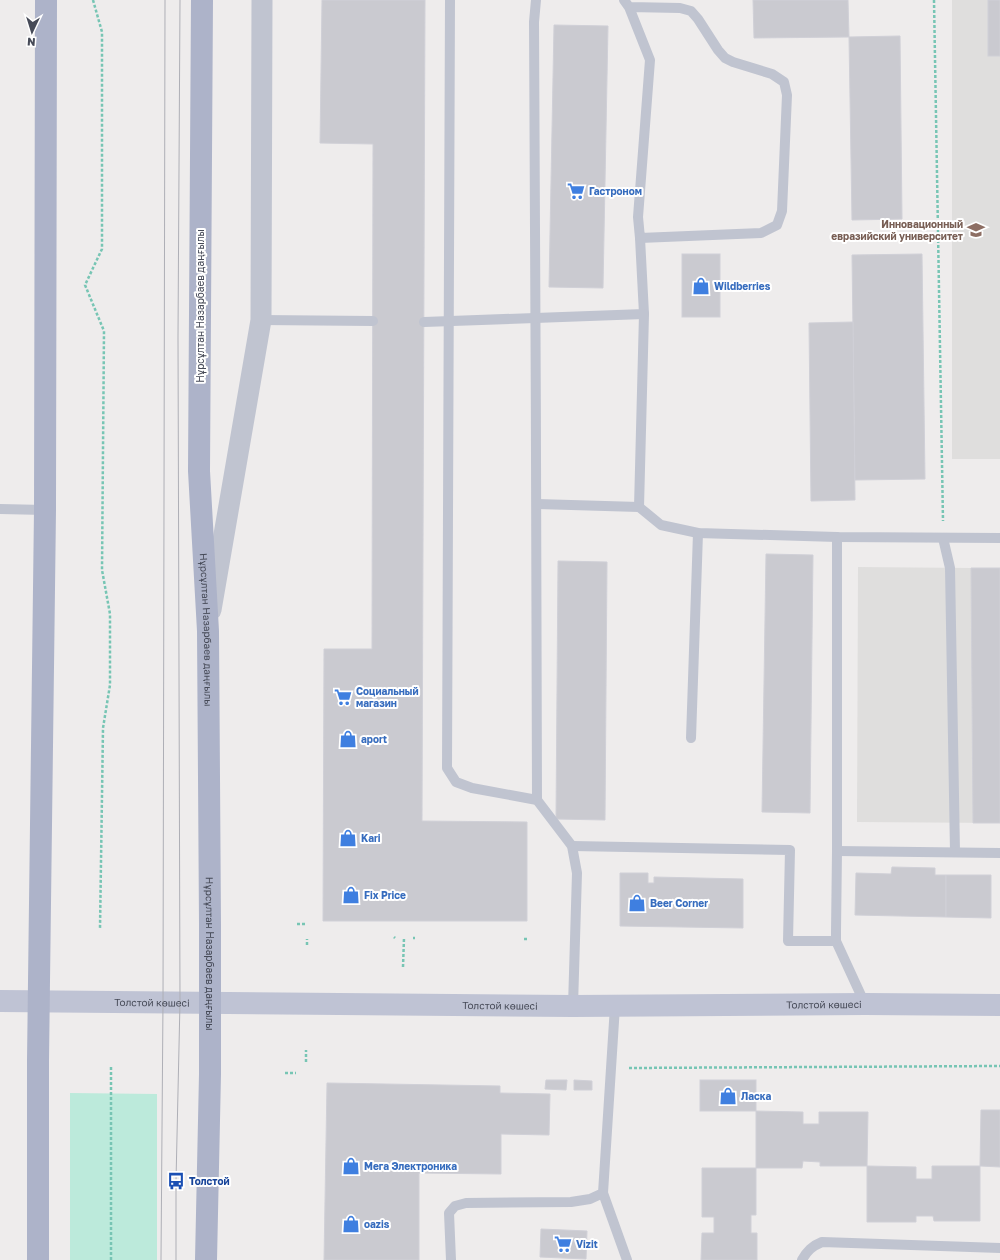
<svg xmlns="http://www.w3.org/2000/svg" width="1000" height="1260" font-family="'Golos Text',sans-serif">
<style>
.education{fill:#dfdedd}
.green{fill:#bceadb}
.building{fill:#cacad0;stroke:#d0d0d7}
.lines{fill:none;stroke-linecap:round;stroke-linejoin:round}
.path{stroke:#77c5b4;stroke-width:2.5;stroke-dasharray:3 2;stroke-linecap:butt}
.service{stroke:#c0c4d0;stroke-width:10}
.minor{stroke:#c0c4d0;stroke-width:21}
.secondary{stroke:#bfc3d4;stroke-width:22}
.primary{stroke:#adb3c9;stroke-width:22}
.tram{stroke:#aeafb6;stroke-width:1}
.labels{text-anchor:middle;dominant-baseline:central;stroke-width:4;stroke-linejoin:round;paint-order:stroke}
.shop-label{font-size:10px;font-weight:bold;fill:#366cbe;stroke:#fff;text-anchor:start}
.education-label{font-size:10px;font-weight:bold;fill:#785e54;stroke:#fff;text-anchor:end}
.street-label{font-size:10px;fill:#464a57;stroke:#fff}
.transit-label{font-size:10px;font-weight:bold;fill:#164399;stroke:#fff;text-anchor:start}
</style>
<rect width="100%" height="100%" fill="#eeecec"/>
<g class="education">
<rect x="952" y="0" width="48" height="459"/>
<polygon points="858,567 971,568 1000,823 857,822"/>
</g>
<polygon class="green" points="70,1093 157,1094 157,1260 70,1260"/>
<g class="building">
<polygon points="322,0 425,0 422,821 527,822 527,921 323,921 324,649 372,649 373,144 320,143"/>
<polygon points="753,0 848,0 849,37 754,38"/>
<rect x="988" y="0" width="12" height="56"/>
<polygon points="554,25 608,26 603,288 549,287"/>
<polygon points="900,36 902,219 852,220 849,37"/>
<rect x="682" y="254" width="38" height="63"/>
<polygon points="922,254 925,479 855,480 852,255"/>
<polygon points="853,322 855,500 811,501 809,323"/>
<polygon points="766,554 813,555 810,813 762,812"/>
<polygon points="558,561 607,562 605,820 556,819"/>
<polygon points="971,568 1000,568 1000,823 973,823"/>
<polygon points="892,867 935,868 935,875 946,875 946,917 855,915 856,873 891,874"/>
<polygon points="620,873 648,873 648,883 654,883 654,877 743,879 743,928 620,926"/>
<polygon points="946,875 991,875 991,918 946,917"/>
<polygon points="546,1080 567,1080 566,1090 545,1089"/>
<polygon points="574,1080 592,1081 592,1090 574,1090"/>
<rect x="700" y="1080" width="56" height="31"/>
<polygon points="327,1083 500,1086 500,1093 550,1094 549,1135 501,1134 501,1174 419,1173 419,1260 324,1260"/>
<polygon points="981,1110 1000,1110 1000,1167 980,1166"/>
<polygon points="756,1111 803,1112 803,1124 819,1124 819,1112 868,1112 867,1166 820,1166 820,1162 803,1161 802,1168 756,1168"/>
<polygon points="867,1166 916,1167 916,1179 932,1179 932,1166 980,1166 980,1221 934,1221 933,1216 916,1216 916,1222 867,1222"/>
<polygon points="702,1168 756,1168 756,1215 751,1215 751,1233 757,1233 757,1260 701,1260 702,1233 714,1233 714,1217 702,1217"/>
<polygon points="541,1229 587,1231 586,1259 540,1257"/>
</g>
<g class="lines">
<g class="path">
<polyline points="93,0 102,32 102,249 85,285 104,331 102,570 110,614 110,685 103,728 100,928"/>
<polyline points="934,0 943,521"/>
<polyline points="297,924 305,924"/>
<polyline points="394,937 395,938"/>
<polyline points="413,938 415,938"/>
<polyline points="524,939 528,939"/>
<polyline points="307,945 307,939"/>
<polyline points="403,967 404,938"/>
<polyline points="306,1062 306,1050"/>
<polyline points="111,1067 111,1260"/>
<polyline points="629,1068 1000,1066"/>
<polyline points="285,1073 296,1073"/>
</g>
<g class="service">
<polyline points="450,0 447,768 456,782 472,788 537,800 572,846 577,873 573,1006"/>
<path d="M536 0 534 22C535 281 537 541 537 800"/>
<polyline points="624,0 629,7 650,60 638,217 640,238 761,233 777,225 782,211 787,95 784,82 772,74 733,62 725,58 718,50 698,19 691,11 680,8 629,7"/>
<polyline points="261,320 373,321"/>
<polyline points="424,322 644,314 640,238"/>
<polyline points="537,504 639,507 661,525 698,533 837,537 1000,538"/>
<polyline points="639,507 644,314"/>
<polyline points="0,509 45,510"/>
<polyline points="837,537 837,851 836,932 836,941 865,1004"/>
<polyline points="943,538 950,568 955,852"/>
<polyline points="691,738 698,533"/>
<polyline points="572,846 790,850 788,941 836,941"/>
<polyline points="837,851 1000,853"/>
<polyline points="603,1193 627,1260"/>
<polyline points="451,1260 449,1213 455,1206 466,1203 571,1202 590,1199 603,1193 615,1006"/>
<path d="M802 1260C807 1251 812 1246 822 1242L1000 1248"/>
</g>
<polyline class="minor" points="211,610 261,320 262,0"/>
<path class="secondary" id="s1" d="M0 1001 573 1006 865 1004 1000 1005"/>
<g class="primary">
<path id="s2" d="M202 0 199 471 208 631 210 924V1074L206 1260"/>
<polyline points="38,1260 38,1061 45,510 46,0"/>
</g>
<g class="tram">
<polyline points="161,1260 163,1002 165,0"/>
<polyline points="176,1260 176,1181 180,1002 178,337 180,0"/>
</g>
</g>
<defs>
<g id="supermarket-bare" transform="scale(1.38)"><path d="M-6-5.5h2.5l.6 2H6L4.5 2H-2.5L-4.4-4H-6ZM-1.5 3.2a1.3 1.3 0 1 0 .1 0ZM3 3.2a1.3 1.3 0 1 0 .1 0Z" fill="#3f7fe0" stroke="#fff" stroke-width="2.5" paint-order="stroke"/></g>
<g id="university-bare" transform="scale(1.38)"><path d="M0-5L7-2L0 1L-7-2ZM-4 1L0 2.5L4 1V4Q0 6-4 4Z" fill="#8d6e63" stroke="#fff" stroke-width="2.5" paint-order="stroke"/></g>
<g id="shop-bare" transform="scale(1.38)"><path d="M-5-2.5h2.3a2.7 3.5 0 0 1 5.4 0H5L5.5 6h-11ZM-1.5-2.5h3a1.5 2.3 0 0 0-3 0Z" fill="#3f7fe0" stroke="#fff" stroke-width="2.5" paint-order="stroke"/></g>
<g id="bus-bare" transform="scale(1.38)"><path d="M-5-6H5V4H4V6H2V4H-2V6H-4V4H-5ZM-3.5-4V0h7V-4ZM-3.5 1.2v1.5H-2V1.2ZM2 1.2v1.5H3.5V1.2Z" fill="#1a4fb4" stroke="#fff" stroke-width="2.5" paint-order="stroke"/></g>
</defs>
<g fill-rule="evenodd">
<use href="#supermarket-bare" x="576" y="191"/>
<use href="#university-bare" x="976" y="230"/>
<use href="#shop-bare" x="701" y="286"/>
<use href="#supermarket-bare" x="343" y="697"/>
<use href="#shop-bare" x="348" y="739"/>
<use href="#shop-bare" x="348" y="838"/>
<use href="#shop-bare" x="351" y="895"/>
<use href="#shop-bare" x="637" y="903"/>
<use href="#shop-bare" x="728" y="1096"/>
<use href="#shop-bare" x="351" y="1166"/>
<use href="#bus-bare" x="176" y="1181"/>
<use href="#shop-bare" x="351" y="1224"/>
<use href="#supermarket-bare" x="563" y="1244"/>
</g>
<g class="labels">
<g class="shop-label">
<text x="589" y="191">Гастроном</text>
<text x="714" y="286">Wildberries</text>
<text x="356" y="691">Социальный<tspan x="356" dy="12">магазин</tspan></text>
<text x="361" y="739">aport</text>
<text x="361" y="838">Kari</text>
<text x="364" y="895">Fix Price</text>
<text x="650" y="903">Beer Corner</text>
<text x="741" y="1096">Ласка</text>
<text x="364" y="1166">Мега Электроника</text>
<text x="364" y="1224">oazis</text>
<text x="576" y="1244">Vizit</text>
</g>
<g class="education-label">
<text x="963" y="224">Инновационный<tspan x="963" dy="12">евразийский университет</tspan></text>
</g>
<g class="street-label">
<text transform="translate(200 306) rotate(-90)">Нұрсұлтан Назарбаев даңғылы</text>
<text stroke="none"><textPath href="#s2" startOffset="630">Нұрсұлтан Назарбаев даңғылы</textPath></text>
<text stroke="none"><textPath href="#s2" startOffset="954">Нұрсұлтан Назарбаев даңғылы</textPath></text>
<text stroke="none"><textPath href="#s1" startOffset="152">Толстой көшесі</textPath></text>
<text stroke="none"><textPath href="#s1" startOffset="500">Толстой көшесі</textPath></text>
<text stroke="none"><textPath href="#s1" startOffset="824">Толстой көшесі</textPath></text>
</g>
<g class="transit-label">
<text x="189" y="1181">Толстой</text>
</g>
</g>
<g transform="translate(32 32) rotate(184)" stroke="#ffffff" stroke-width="3" paint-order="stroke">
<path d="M0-3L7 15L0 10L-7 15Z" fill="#464a57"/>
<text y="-6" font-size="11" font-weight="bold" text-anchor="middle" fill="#464a57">N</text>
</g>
</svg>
